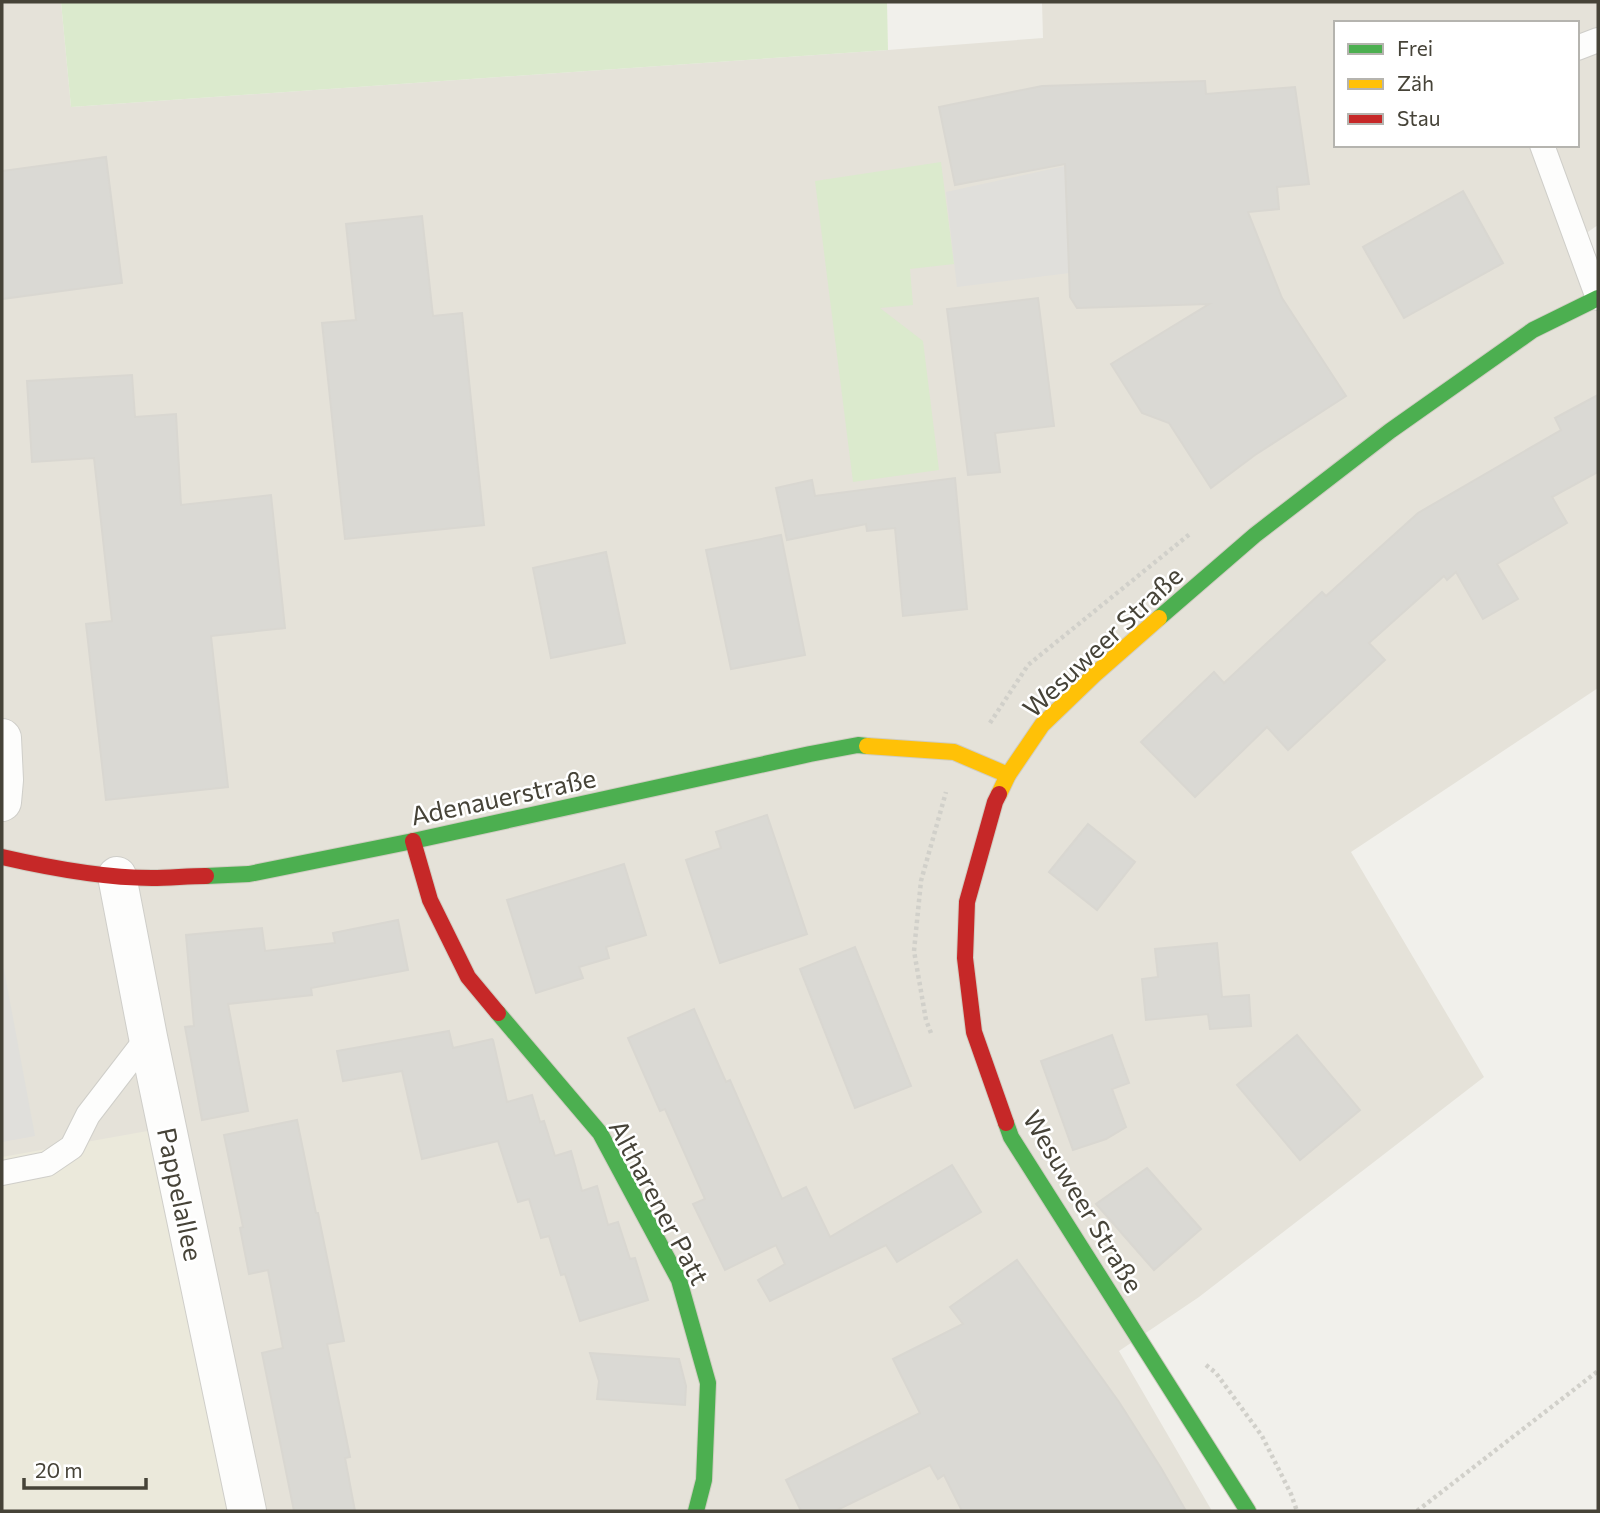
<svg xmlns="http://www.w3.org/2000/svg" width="1600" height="1513" font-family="Commissioner,sans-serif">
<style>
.residential{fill:#e5e2d9;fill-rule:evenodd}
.education{fill:#ebe9db}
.green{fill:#dbeacd}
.parking{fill:#e0dfdb}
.building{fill:#dad9d4;stroke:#d9d7d1;stroke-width:2}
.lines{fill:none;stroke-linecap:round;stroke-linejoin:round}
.lane-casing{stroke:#cfcec9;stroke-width:26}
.street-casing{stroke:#cfcec9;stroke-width:40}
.fast-casing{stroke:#d0cdc2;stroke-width:18}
.slow-casing{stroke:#d0cdc2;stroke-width:18}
.jam-casing{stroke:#d0cdc2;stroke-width:18}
.path{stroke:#d1d0ca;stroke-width:4.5;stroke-dasharray:3.5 3.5;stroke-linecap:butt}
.lane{stroke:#fdfdfc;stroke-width:24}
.street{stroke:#fdfdfc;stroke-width:38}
.fast{stroke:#4caf50;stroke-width:16}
.slow{stroke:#ffc107;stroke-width:16}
.jam{stroke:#c62828;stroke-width:16}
.labels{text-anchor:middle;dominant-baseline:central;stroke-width:5;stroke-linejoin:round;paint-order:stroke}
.street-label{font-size:26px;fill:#464338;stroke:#fff}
</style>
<rect width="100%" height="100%" fill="#f1f0eb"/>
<path class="residential" d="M2 2H61L71 107 888 50 1043 38 1042 2H1598V225L1579 238 1598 283V688L1351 852 1484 1077 1199 1297 1119 1351 1212 1511H2ZM1336 23H1577V145H1336Z"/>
<polygon class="education" points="153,1130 227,1511 2,1511 2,1157"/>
<g class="green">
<polygon points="61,2 887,2 888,50 71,107"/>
<polygon points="941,162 954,264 910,269 913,305 880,308 923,341 939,470 853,482 815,181"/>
</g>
<g class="parking">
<polygon points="1065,166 1069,273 957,287 946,192"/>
<polygon points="2,959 35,1136 2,1142"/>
</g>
<g class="building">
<polygon points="1205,81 1206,94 1295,87 1309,184 1277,187 1279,209 1248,212 1282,298 1346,396 1255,455 1211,488 1169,423 1142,413 1111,364 1209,304 1077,308 1070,297 1065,164 955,185 939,107 1042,86"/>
<polygon points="106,157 122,283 2,299 2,171"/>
<polygon points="1463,191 1503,263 1404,318 1363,247"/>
<polygon points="422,216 433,316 462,313 484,525 345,539 322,323 356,320 346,224"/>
<polygon points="1038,298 1054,426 995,433 1000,472 968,475 947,309"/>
<polygon points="132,375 135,417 176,414 181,505 271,495 285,628 211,636 228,787 106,800 86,624 112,621 94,458 32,462 27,381"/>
<polygon points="1598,395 1598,472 1552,497 1567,523 1497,564 1518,599 1483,619 1456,572 1447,580 1444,576 1369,643 1385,660 1288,750 1267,727 1195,797 1141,742 1214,672 1224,683 1322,592 1326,596 1418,513 1561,430 1555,418"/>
<polygon points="955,478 967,609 903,616 895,528 867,531 866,524 787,540 776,488 812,480 815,496"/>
<polygon points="781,535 805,655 731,669 706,550"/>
<polygon points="606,552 625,643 551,658 533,568"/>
<polygon points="767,815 807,934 720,963 686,860 721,848 716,832"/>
<polygon points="1088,824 1135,862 1097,910 1049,872"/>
<polygon points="624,864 646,935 606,947 609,958 579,967 583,978 536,993 507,900"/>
<polygon points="398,920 408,970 311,988 312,995 228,1004 248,1111 202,1120 185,1027 194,1026 186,935 262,928 265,951 335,943 333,933"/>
<polygon points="1217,943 1222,997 1249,995 1251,1026 1210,1029 1208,1014 1146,1020 1142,979 1158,977 1155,949"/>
<polygon points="855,947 911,1086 855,1108 800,969"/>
<polygon points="694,1009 726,1082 730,1080 782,1199 806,1187 830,1237 952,1165 981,1212 897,1262 886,1245 770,1301 758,1280 785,1264 776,1245 725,1270 693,1204 705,1199 665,1109 660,1111 628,1038"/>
<polygon points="449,1031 453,1048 492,1039 493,1040 507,1102 532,1095 540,1122 544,1121 555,1156 571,1151 582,1191 597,1186 608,1225 618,1222 630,1259 635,1258 648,1300 580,1321 565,1274 561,1275 549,1236 541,1238 529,1199 518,1202 498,1141 422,1159 402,1071 343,1081 337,1051"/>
<polygon points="1112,1035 1129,1083 1112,1089 1126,1127 1106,1139 1073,1150 1041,1061"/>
<polygon points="1297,1035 1360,1110 1300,1160 1237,1085"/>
<polygon points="297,1120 316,1213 318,1213 344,1341 327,1344 350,1457 345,1458 355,1511 294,1511 262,1353 283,1348 268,1270 249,1274 240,1228 243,1227 224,1135"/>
<polygon points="1147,1168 1201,1229 1154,1270 1096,1204"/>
<polygon points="1017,1260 1119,1402 1161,1468 1186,1511 962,1511 944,1475 938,1479 930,1465 835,1511 801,1511 786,1480 920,1413 893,1359 963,1324 950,1307"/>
<polygon points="590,1353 679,1359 686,1386 685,1405 597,1399 599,1381"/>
</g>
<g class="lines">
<g class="lane-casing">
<g id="lane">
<polyline points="1577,48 1598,40"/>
<polyline points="1542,145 1598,298"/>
<polyline points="2,1173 47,1164 72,1147 88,1115 148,1037"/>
</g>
</g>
<g class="street-casing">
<g id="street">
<polyline points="2,738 4,780 2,802"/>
<polyline points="117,876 148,1037 247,1511"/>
</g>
</g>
<g class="fast-casing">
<g id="fast">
<polyline points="1159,618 1255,535 1390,431 1533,330 1598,298"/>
<polyline points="206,876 249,874 413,841 810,754 858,745 867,746"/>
<polyline points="498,1013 600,1133 679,1280 708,1383 704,1480 696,1511"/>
<polyline points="1006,1123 1011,1137 1248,1511"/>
</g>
</g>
<g class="slow-casing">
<g id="slow">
<polyline points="867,746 954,752 1008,775"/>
<polyline points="999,794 1008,775 1042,725 1094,675 1159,618"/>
</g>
</g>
<g class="jam-casing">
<g id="jam">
<polyline points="999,794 995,802 967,902 965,958 974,1032 1006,1123"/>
<polyline points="413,841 430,900 468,977 498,1013"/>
<path d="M2 857C50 868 102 878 152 878 170 878 188 876 206 876"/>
</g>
</g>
<g class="path">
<polyline points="990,723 1028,665 1191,533"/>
<polyline points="931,1033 926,1020 914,951 921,881 946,792"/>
<polyline points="1206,1365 1216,1373 1262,1436 1291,1494 1297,1511"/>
<polyline points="1417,1511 1598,1371"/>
</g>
<use href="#lane" class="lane"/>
<use href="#street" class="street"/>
<use href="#fast" class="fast"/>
<use href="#slow" class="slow"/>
<use href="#jam" class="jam"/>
</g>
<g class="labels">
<g class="street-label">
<text transform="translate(1102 641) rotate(-43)">Wesuweer Straße</text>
<text transform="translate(503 796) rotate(-12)">Adenauerstraße</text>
<text transform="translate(181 1194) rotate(78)">Pappelallee</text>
<text transform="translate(1084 1201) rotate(59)">Wesuweer Straße</text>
<text transform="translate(660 1202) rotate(62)">Altharener Patt</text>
</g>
</g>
<rect width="1600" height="1513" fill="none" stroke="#464338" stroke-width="7"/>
<rect x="1334" y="21" width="245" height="126" fill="#ffffff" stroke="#b5b4af" stroke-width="2"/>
<rect x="1348" y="44" width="35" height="10" fill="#4caf50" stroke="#b5b4af" stroke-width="2"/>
<text x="1397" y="56" font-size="21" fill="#464338">Frei</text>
<rect x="1348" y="79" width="35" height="10" fill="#ffc107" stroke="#b5b4af" stroke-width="2"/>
<text x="1397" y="91" font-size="21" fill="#464338">Zäh</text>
<rect x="1348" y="114" width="35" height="10" fill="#c62828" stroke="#b5b4af" stroke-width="2"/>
<text x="1397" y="126" font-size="21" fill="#464338">Stau</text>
<path d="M24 1478v10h122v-10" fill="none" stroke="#464338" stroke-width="3.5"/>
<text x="35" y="1478" font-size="21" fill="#464338" stroke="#ffffff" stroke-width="5" paint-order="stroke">20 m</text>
</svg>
